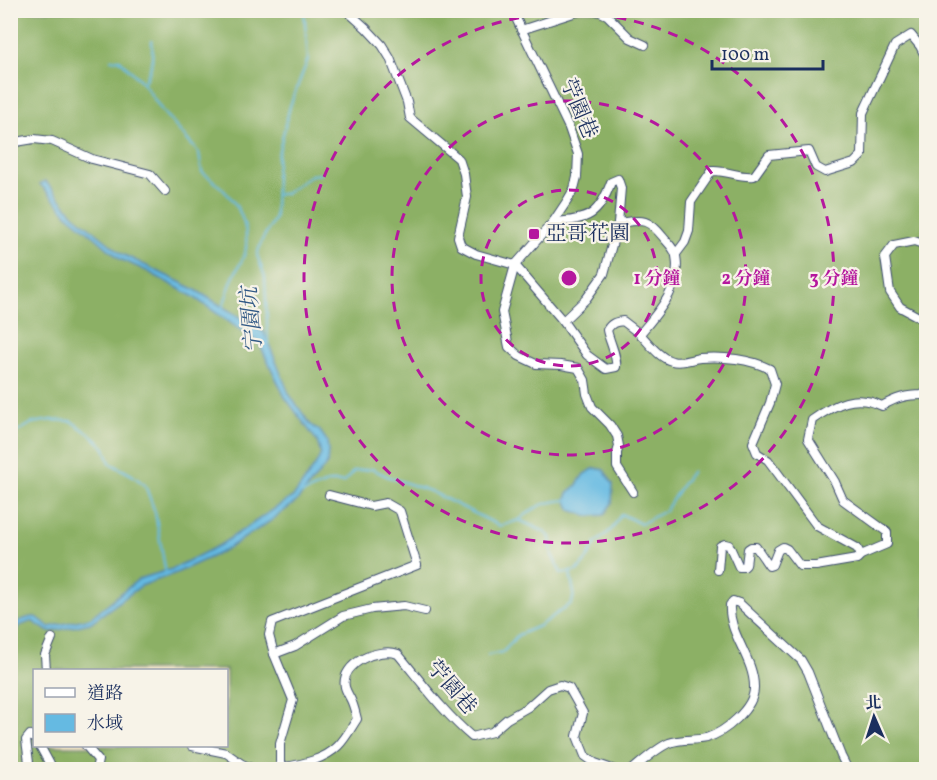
<svg xmlns="http://www.w3.org/2000/svg" width="937" height="780" font-family="Vollkorn,'Noto Serif TC',serif">
<style>
.forest{fill:#8cb065;stroke:#547062;stroke-width:1.5;fill-rule:evenodd}
.water{fill:#65bae2;stroke:#4074a0;stroke-width:1.5}
.lines{fill:none;stroke-linecap:round;stroke-linejoin:round}
.stream{stroke:#65bae2;stroke-width:2}
.street-casing{stroke:#3b4a6d;stroke-width:10}
.street{stroke:#fff;stroke-width:8}
.ring{fill:none;stroke:#b5179e;stroke-width:3;stroke-dasharray:10 8}
.poi-dot{fill:#b5179e;stroke:#f7f3e8;stroke-width:2}
.labels{text-anchor:middle;dominant-baseline:central;stroke-width:4.5;stroke-linejoin:round;paint-order:stroke}
.street-label{font-size:21px;fill:#1b2f5e;stroke:#f7f3e8}
.poi-label{font-size:21px;fill:#1b2f5e;stroke:#f7f3e8;text-anchor:start}
.water-label{font-size:22px;font-style:italic;fill:#315986;stroke:#f7f3e8}
.centre{fill:#b5179e;stroke:#f7f3e8;stroke-width:3}
.ring-label{font-size:18px;text-anchor:middle;font-weight:bold;fill:#b5179e;stroke:#f7f3e8;stroke-width:4.5;stroke-linejoin:round;paint-order:stroke}
</style>
<rect width="100%" height="100%" fill="#f7f3e8"/>
<filter id="ink" filterUnits="userSpaceOnUse"><feTurbulence type="fractalNoise" baseFrequency=".0167" numOctaves="2"/><feDisplacementMap in="SourceGraphic" scale="12" xChannelSelector="R" yChannelSelector="G"/><feConvolveMatrix kernelMatrix="1 2 1 2 8 2 1 2 1" color-interpolation-filters="sRGB"/></filter>
<filter id="wash" filterUnits="userSpaceOnUse"><feTurbulence type="fractalNoise" baseFrequency=".008" numOctaves="4" result="noise"/><feDisplacementMap in="SourceGraphic" scale="24" xChannelSelector="R" yChannelSelector="G"/><feGaussianBlur stdDeviation="1.35" result="paint"/><feColorMatrix in="noise" values="0 0 0 0 0 0 0 0 0 0 0 0 0 0 0 0 0 1.4 0 .05"/><feComposite in="paint" operator="in"/></filter>
<g filter="url(#wash)">
<rect width="100%" height="100%" fill="#efe2c4"/>
<path class="forest" d="M10 11H926V769H11ZM34 670H226V746H34Z"/>
<g class="water">
<path d="M45 181 74 215 122 254 194 289 264 332 289 394 310 424 320 431 327 441 328 451 327 464 296 502 269 522 224 551 176 573 141 586 90 623 49 632 32 621 19 626 11 640V631L17 624V622C34 615 35 614 49 627L90 618 139 579 172 569 220 545 294 496 315 466 321 454 317 441 285 397 259 343 192 296 147 271 120 259 95 237 70 217 40 184Z"/>
<polygon points="595,468 604,470 613,484 612,503 604,515 587,516 571,510 566,500 568,493 576,486 584,474"/>
</g>
<g class="lines">
<g class="stream">
<path d="M111 60 119 59 143 83 163 112 199 153 202 172C228 190 250 214 246 248 245 258 237 268 233 278 229 288 226 298 222 309"/>
<path d="M143 83C153 69 153 57 152 41"/>
<polyline points="276,195 286,193 311,175 321,174"/>
<polyline points="268,344 265,277 257,255 262,240 275,218 276,171 278,155 290,106 308,59 304,10"/>
<polyline points="10,431 19,431 32,423 51,420 71,421 91,435 105,448 110,463 132,475 145,485 155,512 166,574"/>
<polyline points="301,494 329,482 344,482 354,471 372,469 389,477 430,491 500,526 519,520 543,531 550,537 552,555 561,573 577,571 587,559 596,543 612,529 621,514 641,524 666,510 681,486 692,471"/>
<path d="M519 520C538 505 543 502 567 500"/>
<polyline points="488,655 503,652 518,635 539,626 572,603 574,593 570,573"/>
</g>
</g>
</g>
<g filter="url(#ink)">
<g class="lines">
<g class="street-casing">
<g id="street">
<polyline points="346,10 366,28 382,45 390,58 407,102 410,118 459,159 464,174 467,197 458,237 461,246 476,254 515,265 553,222 567,201 574,189 577,177 578,154 569,128 512,10"/>
<polyline points="595,10 607,15 630,38 645,45"/>
<polyline points="521,30 583,10"/>
<polyline points="10,143 34,139 52,141 92,159 150,174 165,191"/>
<path d="M553 222C588 220 599 216 611 182L618 179 621 188 618 223C641 220 647 217 663 237 667 242 675 249 676 256 682 287 658 312 640 334 649 343 659 358 672 361 681 364 691 359 700 358 723 356 750 359 770 369L775 384 770 403 753 443 757 453 768 460 817 526 857 548 861 555"/>
<polyline points="926,245 914,241 894,245 885,257 890,292 900,307 926,321"/>
<path d="M676 254 685 242 689 231 691 202 712 171C727 170 739 178 754 176L769 155 809 151 816 167 825 172 854 163 862 155 863 113 895 45 911 35 920 46 926 58"/>
<polyline points="515,265 502,312 509,347 519,356 536,364 561,365 578,368 585,380 587,394 592,407 610,425 617,436 619,446 617,453 617,467 633,492"/>
<path d="M515 265 563 321 587 355 606 369 616 367C618 357 609 341 607 330 611 323 615 322 623 321L640 334"/>
<polyline points="563,321 586,299 604,274 618,223"/>
<path d="M718 570 720 546 725 544 729 545 739 567H744L746 565 748 549 751 547H756L769 566 772 565 778 550 783 547 787 549 800 566H816L857 559 861 555 887 544V532L843 500 835 482 808 439 812 420C835 404 855 393 882 406 896 398 906 395 922 395L926 392"/>
<polyline points="274,654 295,646 343,616 372,609 404,606 425,611"/>
<polyline points="46,670 45,655 52,638"/>
<polyline points="40,746 53,770"/>
<polyline points="86,746 98,760 96,770"/>
<polyline points="192,746 226,753 242,764 256,770"/>
<polyline points="280,768 280,744 293,700 274,654 269,635 272,622 417,565 400,511 386,503 371,506 329,495"/>
<polyline points="30,770 26,740 30,735 34,738"/>
<path d="M271 770C293 765 321 763 338 746 346 738 351 728 357 719 355 712 354 706 351 700 349 696 346 691 345 687 340 663 379 647 398 654 422 683 444 713 472 737L492 732 507 719 528 707 548 689 560 685 569 688 583 713 577 736 585 756 595 763 615 770"/>
<path d="M632 770C643 761 657 748 669 743 682 738 693 741 706 738 724 733 755 708 754 687 754 658 728 634 730 605L733 601 739 603 801 660 808 672 841 756 848 770"/>
</g>
</g>
<use href="#street" class="street"/>
</g>
</g>
<g class="ring">
<circle cx="569" cy="278" r="88"/>
<circle cx="569" cy="278" r="177"/>
<circle cx="569" cy="278" r="265"/>
</g>
<rect class="poi-dot" x="528" y="228" width="12" height="12" rx="3"/>
<g class="labels">
<g class="street-label">
<text transform="translate(578 109) rotate(67)">苧園巷</text>
<text transform="translate(451 688) rotate(49)">苧園巷</text>
</g>
<g class="poi-label">
<text x="546" y="234">亞哥花園</text>
</g>
<g class="water-label">
<text transform="translate(253 320) rotate(-95)">宁園坑</text>
</g>
</g>
<circle cx="569" cy="278" r="9" class="centre"/>
<g class="ring-label">
<text x="657" y="284">1 分鐘</text>
<text x="746" y="284">2 分鐘</text>
<text x="834" y="284">3 分鐘</text>
</g>
<rect width="937" height="780" fill="none" stroke="#f7f3e8" stroke-width="36"/>
<rect x="33" y="669" width="195" height="78" fill="#f7f3e8" stroke="#9fa5b1" stroke-width="1.5"/>
<rect x="45" y="688" width="30" height="9" fill="#ffffff" stroke="#9fa5b1" stroke-width="1.5"/>
<text x="87" y="699" font-size="18" fill="#1b2f5e">道路</text>
<rect x="45" y="714" width="30" height="18" fill="#65bae2" stroke="#9fa5b1" stroke-width="1.5"/>
<text x="87" y="729" font-size="18" fill="#1b2f5e">水域</text>
<g transform="translate(874 717) rotate(357)" stroke="#f7f3e8" stroke-width="4.5" paint-order="stroke">
<path d="M0-4.5L10 22L0 15L-10 22Z" fill="#1b2f5e"/>
<text y="-9" font-size="16" font-weight="bold" text-anchor="middle" fill="#1b2f5e">北</text>
</g>
<path d="M712 60v9h111v-9" fill="none" stroke="#1b2f5e" stroke-width="3"/>
<text x="721" y="60" font-size="18" fill="#1b2f5e" stroke="#f7f3e8" stroke-width="4.5" paint-order="stroke">100 m</text>
</svg>
